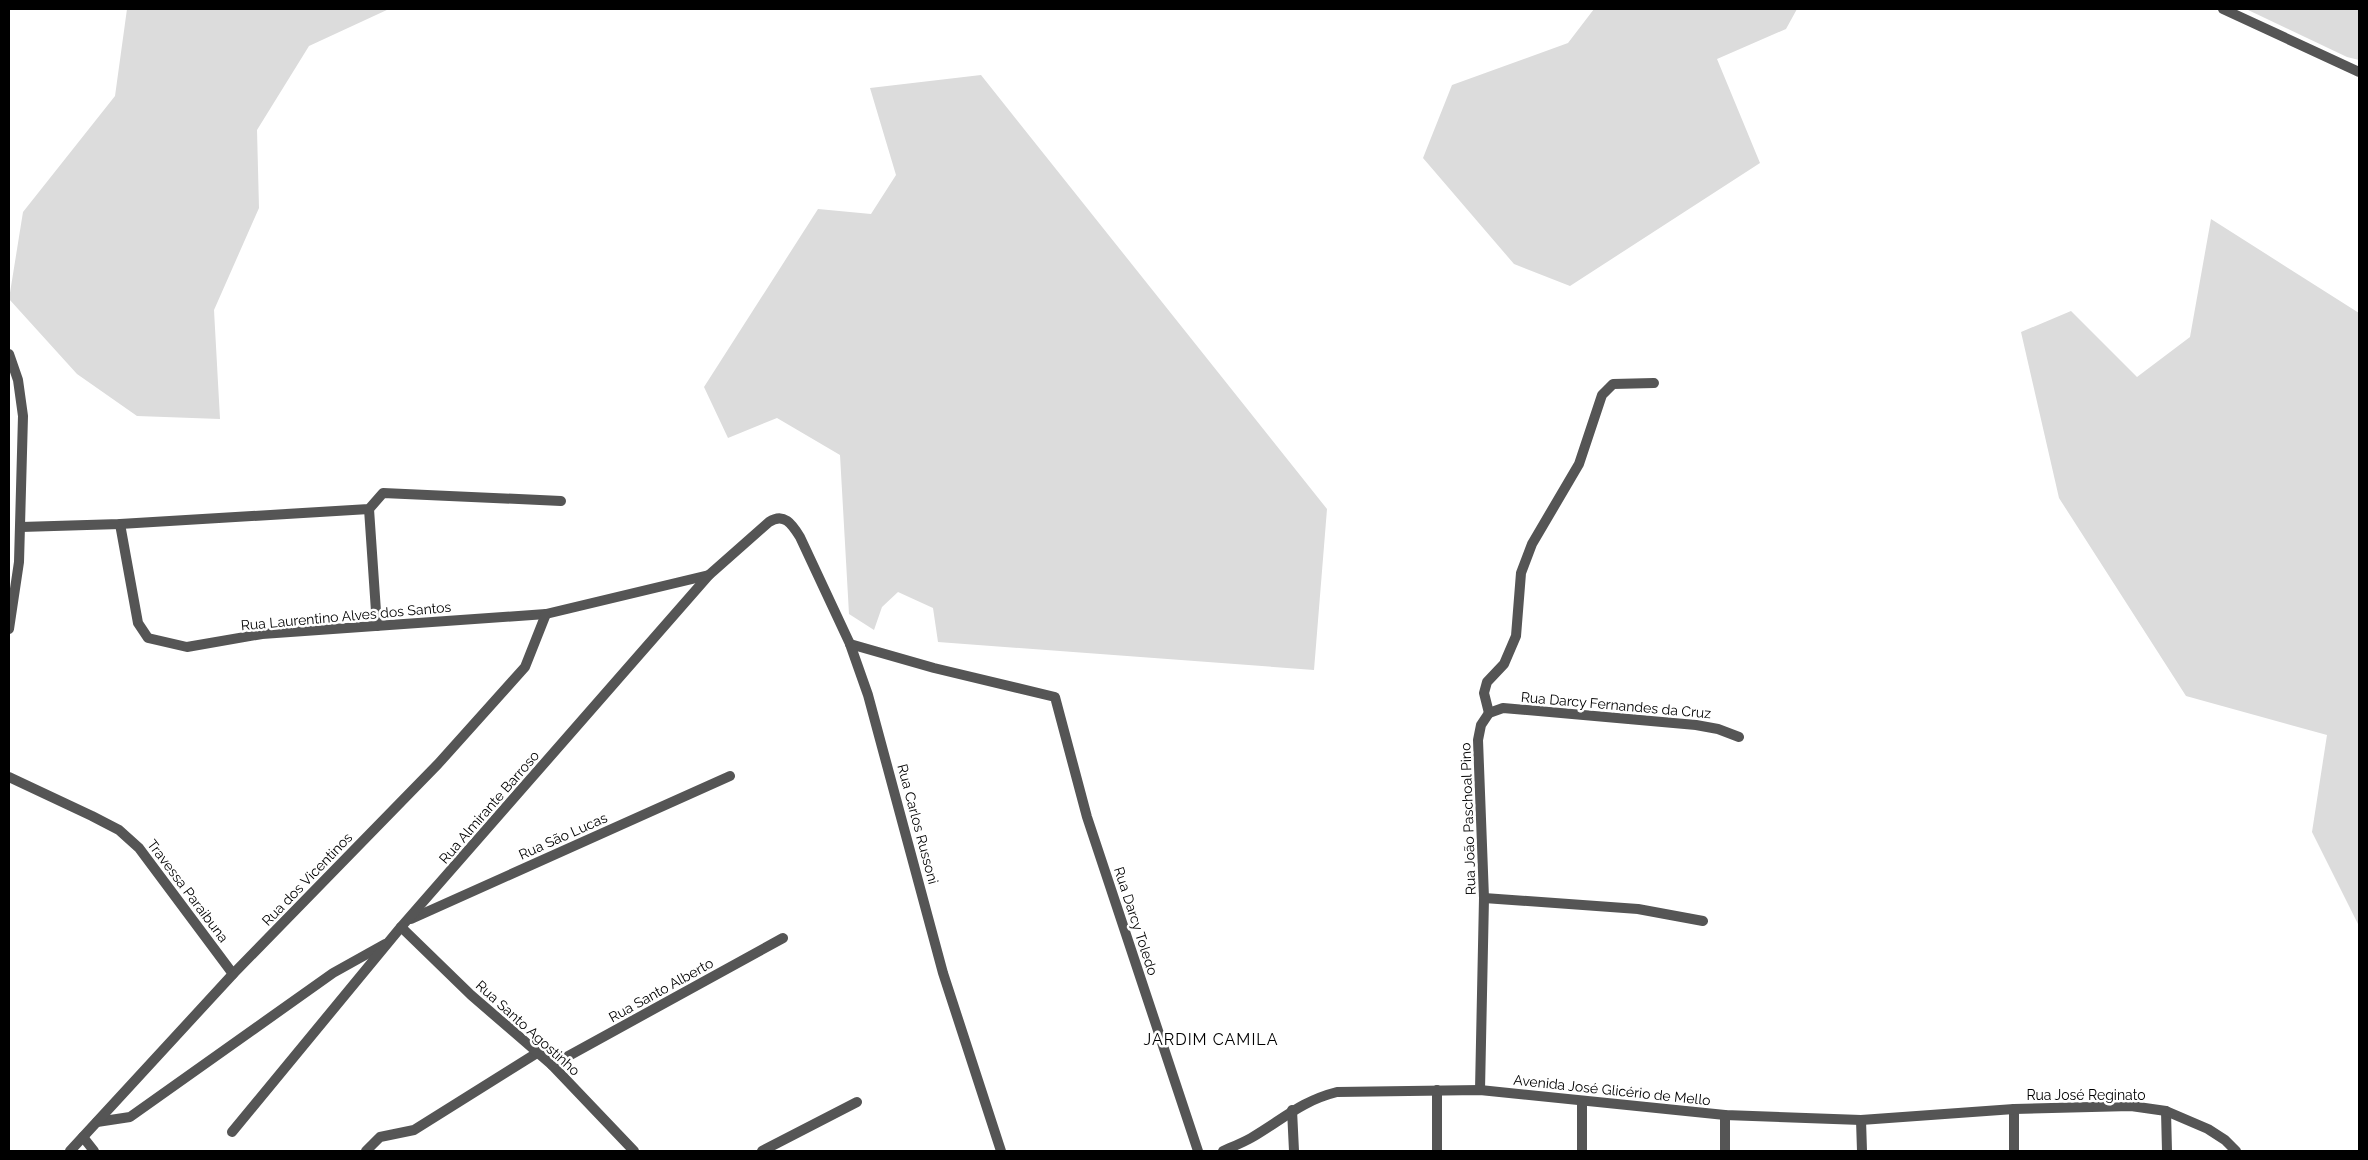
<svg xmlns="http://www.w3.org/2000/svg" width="2368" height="1160" font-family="Raleway,sans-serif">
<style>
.green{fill:#dcdcdc}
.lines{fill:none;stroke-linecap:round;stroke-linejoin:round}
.lane{stroke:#555;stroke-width:10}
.street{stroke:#555;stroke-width:10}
.labels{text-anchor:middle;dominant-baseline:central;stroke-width:5;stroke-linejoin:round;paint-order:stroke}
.street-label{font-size:14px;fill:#000;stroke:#fff}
.quarter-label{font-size:16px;letter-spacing:1px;fill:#000;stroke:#fff}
</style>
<rect width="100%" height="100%" fill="#fff"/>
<g class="green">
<polygon points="127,9 389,9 309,46 257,130 259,208 214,310 220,419 137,416 77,374 9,299 23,212 115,96"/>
<polygon points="1594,9 1797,9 1786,29 1717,59 1760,163 1570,286 1514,264 1423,158 1452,85 1568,43"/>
<polygon points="2246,9 2359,9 2359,60 2347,57"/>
<polygon points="981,75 1327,509 1314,670 938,642 933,608 898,592 882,607 874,630 849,614 840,455 777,418 728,438 704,387 818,209 871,214 896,175 870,88"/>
<polygon points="2211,219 2359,313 2359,926 2312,832 2327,735 2186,696 2059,498 2021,332 2071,311 2137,377 2190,337"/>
</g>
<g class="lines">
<polyline class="lane" points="366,1151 380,1137 414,1130 537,1053"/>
<g class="street">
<polyline points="2223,9 2359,72"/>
<polyline points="9,354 18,380 23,416 19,562 9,629"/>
<polyline points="369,509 377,626"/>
<polyline points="120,524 138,623 148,638 187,647 262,634 546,614 709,575"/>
<polyline points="21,527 120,524 369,509 383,493 561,501"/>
<polyline points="850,644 934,668 1055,697 1087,817 1198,1151"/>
<polyline points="1489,713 1484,693 1487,682 1504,664 1516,636 1521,573 1532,544 1579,464 1602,395 1613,384 1654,383"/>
<polyline points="1489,713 1503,708 1696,725 1718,729 1739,737"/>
<polyline points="9,777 92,816 119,830 139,848 233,974"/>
<polyline points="1484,898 1638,909 1703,921"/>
<polyline points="411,919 730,776"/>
<polyline points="401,927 471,995 552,1065 634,1151"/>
<polyline points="552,1065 783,938"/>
<polyline points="1437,1090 1437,1151"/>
<polyline points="1480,1090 1484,898 1478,740 1481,725 1489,713"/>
<polyline points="2014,1109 2014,1151"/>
<polyline points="1292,1110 1294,1151"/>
<polyline points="2166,1111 2167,1151"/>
<polyline points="1725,1115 1725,1151"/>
<polyline points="1861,1120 1862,1151"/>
<polyline points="97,1122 130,1117 333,973 385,944"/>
<path d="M232 1132 401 927 709 575 769 522C784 512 792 524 800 537L850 644 868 695 943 973 1001 1151"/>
<polyline points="83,1137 94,1151"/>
<polyline points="70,1151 233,974 438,764 525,667 546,614"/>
<polyline points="762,1151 857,1102"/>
<path d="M1223 1151C1232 1147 1242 1143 1251 1138 1282 1120 1301 1101 1337 1092L1480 1090 1725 1115 1861 1120 2014 1109 2131 1106 2166 1111 2208 1129 2225 1140 2236 1151"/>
<polyline points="1582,1151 1582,1102"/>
</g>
</g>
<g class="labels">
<g class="street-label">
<text transform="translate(346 616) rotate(-5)">Rua Laurentino Alves dos Santos</text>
<text transform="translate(1616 705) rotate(5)">Rua Darcy Fernandes da Cruz</text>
<text transform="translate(489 807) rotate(-49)">Rua Almirante Barroso</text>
<text transform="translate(1468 819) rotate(-92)">Rua João Paschoal Pino</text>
<text transform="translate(918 824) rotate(75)">Rua Carlos Russoni</text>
<text transform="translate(563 836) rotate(-24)">Rua São Lucas</text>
<text transform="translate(307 879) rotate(-46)">Rua dos Vicentinos</text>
<text transform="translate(188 891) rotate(53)">Travessa Paraibuna</text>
<text transform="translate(1136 921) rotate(72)">Rua Darcy Toledo</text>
<text transform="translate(661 990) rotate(-29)">Rua Santo Alberto</text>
<text transform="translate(528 1028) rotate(42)">Rua Santo Agostinho</text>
<text transform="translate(1612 1090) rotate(6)">Avenida José Glicério de Mello</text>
<text x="2086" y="1095">Rua José Reginato</text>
</g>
<g class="quarter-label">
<text x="1211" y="1039">JARDIM CAMILA</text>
</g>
</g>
<rect width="2368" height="1160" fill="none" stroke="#000000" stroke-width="20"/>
</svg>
